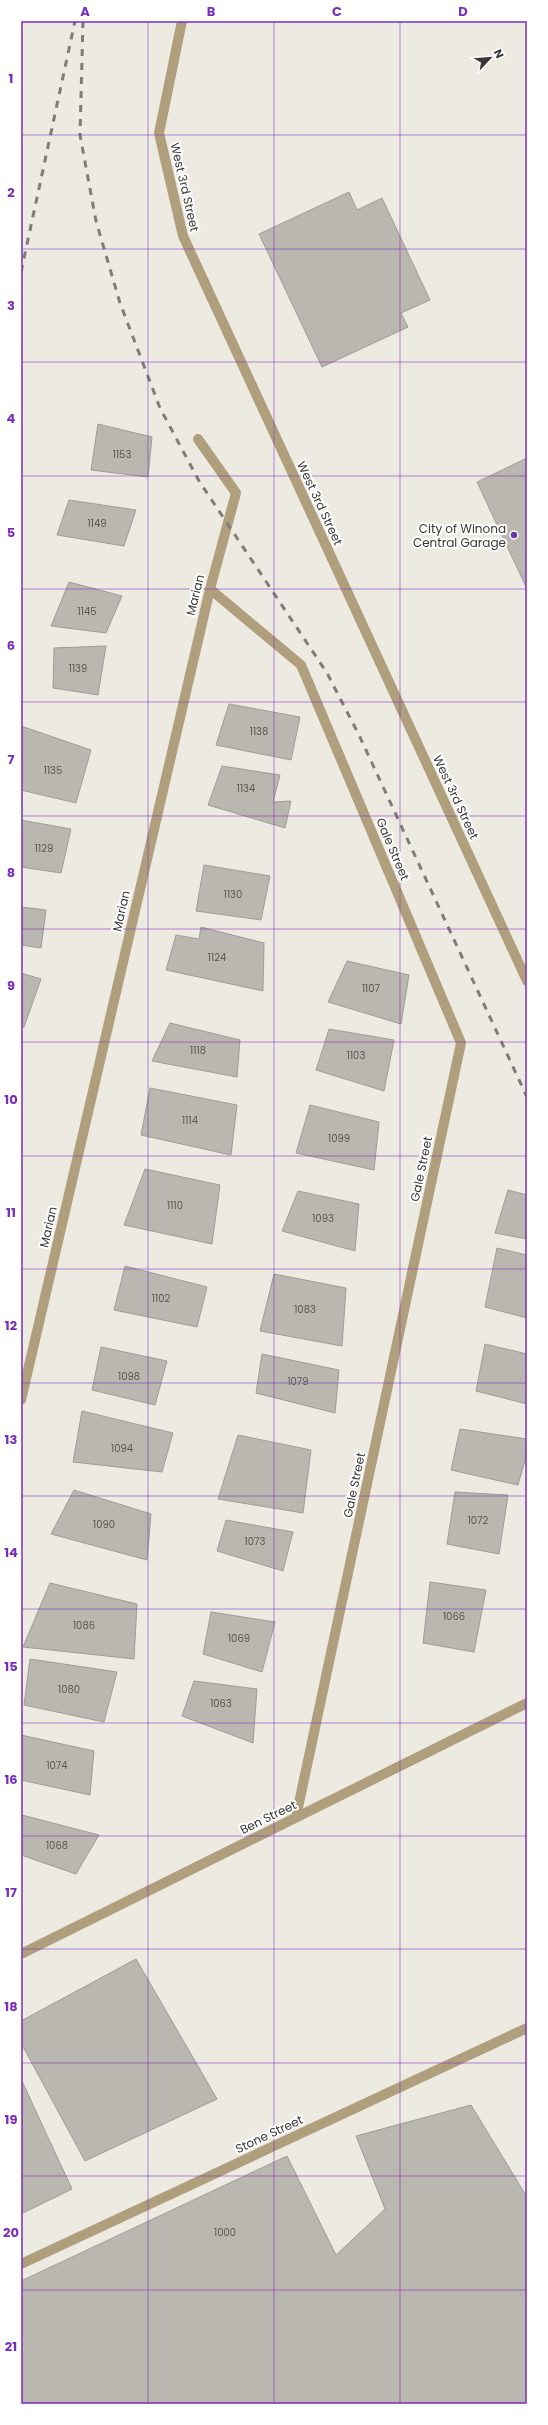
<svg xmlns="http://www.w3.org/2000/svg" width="548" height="2425" font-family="Poppins,sans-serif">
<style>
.building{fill:#bab7b0;stroke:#a09d97}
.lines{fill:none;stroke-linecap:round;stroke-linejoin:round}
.service{stroke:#af9f7d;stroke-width:10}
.minor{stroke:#af9f7d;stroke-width:10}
.rail{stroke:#807d79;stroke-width:3;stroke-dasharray:7 7;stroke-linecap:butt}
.grid{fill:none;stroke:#7b2cbf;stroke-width:1;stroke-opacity:0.55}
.poi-dot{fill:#673ab2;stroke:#fff;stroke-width:1.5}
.labels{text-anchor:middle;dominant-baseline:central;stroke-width:4;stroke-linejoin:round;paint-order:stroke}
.number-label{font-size:10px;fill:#5a5854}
.street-label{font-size:12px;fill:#3a3836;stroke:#fff}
.poi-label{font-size:12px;fill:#3a3836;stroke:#fff;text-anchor:end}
.neatline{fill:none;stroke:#7b2cbf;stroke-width:1.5}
.grid-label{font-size:13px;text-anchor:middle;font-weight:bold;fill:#7b2cbf}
</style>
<rect width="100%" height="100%" fill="#edeae2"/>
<g class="building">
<polygon points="349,192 357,210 382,198 430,300 401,313 408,327 322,367 259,234"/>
<polygon points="98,424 152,437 148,477 91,470"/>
<polygon points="527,458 527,589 477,482"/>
<polygon points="69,500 136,510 124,546 57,535"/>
<polygon points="69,582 122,596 106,633 51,626"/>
<polygon points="106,646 98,695 53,688 54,648"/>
<polygon points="229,704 300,717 291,760 216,745"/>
<polygon points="21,726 91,750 76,803 21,790"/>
<polygon points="222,766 280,775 273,802 291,801 285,828 208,805"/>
<polygon points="21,820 71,829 61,873 21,867"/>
<polygon points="204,865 270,876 261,920 196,911"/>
<polygon points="21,907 46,910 41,948 21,945"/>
<polygon points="201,927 264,943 263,991 166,970 176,935 199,939"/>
<polygon points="347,961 409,975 401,1024 328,1002"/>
<polygon points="21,973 41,979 24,1027 21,1027"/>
<polygon points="170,1023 240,1040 237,1077 152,1061"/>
<polygon points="329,1029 394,1040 384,1091 316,1070"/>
<polygon points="150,1088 237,1105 231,1155 141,1135"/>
<polygon points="310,1105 379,1122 374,1170 296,1153"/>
<polygon points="145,1169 220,1185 212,1244 124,1225"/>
<polygon points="508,1190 527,1195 527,1239 495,1233"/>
<polygon points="298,1191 359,1204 355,1251 282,1231"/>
<polygon points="497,1248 527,1255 527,1318 485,1307"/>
<polygon points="125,1266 207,1287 197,1327 114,1310"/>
<polygon points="274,1274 346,1288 342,1346 260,1331"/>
<polygon points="485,1344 527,1354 527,1404 476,1391"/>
<polygon points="101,1347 167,1361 155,1405 92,1390"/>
<polygon points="262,1354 339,1370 335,1413 256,1393"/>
<polygon points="82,1411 173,1433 162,1472 73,1462"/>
<polygon points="460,1429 527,1439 527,1453 518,1485 451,1470"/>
<polygon points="238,1435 311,1450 303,1513 218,1499"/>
<polygon points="74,1490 151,1514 147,1560 51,1534"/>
<polygon points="455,1492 508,1495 499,1554 447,1544"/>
<polygon points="226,1520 293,1532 283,1571 217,1551"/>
<polygon points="430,1582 486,1590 474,1652 423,1643"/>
<polygon points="50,1583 137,1604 134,1659 23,1647"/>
<polygon points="211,1612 275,1622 262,1672 203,1654"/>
<polygon points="30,1659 117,1672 104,1722 24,1705"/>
<polygon points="194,1681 257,1689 253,1743 182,1716"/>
<polygon points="21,1735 94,1751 90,1795 21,1780"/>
<polygon points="22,1815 99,1835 76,1874 21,1855"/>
<polygon points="136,1959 217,2099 85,2161 21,2043 21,2021"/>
<polygon points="21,2079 72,2189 21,2214"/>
<polygon points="471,2105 527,2197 527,2404 21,2404 21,2281 287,2156 336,2255 385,2209 356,2136"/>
</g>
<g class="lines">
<polyline class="service" points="21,2264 527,2028"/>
<g class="minor">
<polyline points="182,21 159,133 183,236 527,981"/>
<polyline points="210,589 301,665 461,1043 296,1817"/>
<polyline points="21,1400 210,589 236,493 198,439"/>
<polyline points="21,1954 527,1703"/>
</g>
<g class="rail">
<polyline points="83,21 80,135 96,221 120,303 160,408 199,481 327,673 359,735 527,1097"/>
<polyline points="21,272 75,21"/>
</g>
</g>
<path class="grid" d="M148 21V2404M274 21V2404M400 21V2404M21 135H527M21 249H527M21 362H527M21 476H527M21 589H527M21 702H527M21 816H527M21 929H527M21 1042H527M21 1156H527M21 1269H527M21 1383H527M21 1496H527M21 1609H527M21 1723H527M21 1836H527M21 1949H527M21 2063H527M21 2176H527M21 2290H527"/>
<circle class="poi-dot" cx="514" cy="535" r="4"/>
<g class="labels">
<g class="number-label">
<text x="122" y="454">1153</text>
<text x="97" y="523">1149</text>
<text x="87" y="611">1145</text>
<text x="78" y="668">1139</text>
<text x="259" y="731">1138</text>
<text x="53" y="770">1135</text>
<text x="246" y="788">1134</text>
<text x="44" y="848">1129</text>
<text x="233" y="894">1130</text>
<text x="217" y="957">1124</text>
<text x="371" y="988">1107</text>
<text x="198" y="1050">1118</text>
<text x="356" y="1055">1103</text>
<text x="190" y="1120">1114</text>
<text x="339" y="1138">1099</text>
<text x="175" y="1205">1110</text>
<text x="323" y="1218">1093</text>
<text x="161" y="1298">1102</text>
<text x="305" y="1309">1083</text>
<text x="129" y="1376">1098</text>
<text x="298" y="1381">1079</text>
<text x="122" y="1448">1094</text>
<text x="478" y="1520">1072</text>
<text x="104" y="1524">1090</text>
<text x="255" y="1541">1073</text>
<text x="454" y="1616">1066</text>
<text x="84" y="1625">1086</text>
<text x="239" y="1638">1069</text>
<text x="69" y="1689">1080</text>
<text x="221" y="1703">1063</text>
<text x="57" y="1765">1074</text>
<text x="57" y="1845">1068</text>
<text x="225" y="2232">1000</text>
</g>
<g class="street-label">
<text transform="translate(185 187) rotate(77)">West 3rd Street</text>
<text transform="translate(320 503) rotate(65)">West 3rd Street</text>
<text transform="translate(195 595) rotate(-76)">Marian</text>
<text transform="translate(456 797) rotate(65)">West 3rd Street</text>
<text transform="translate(393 849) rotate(67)">Gale Street</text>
<text transform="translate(121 911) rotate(-77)">Marian</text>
<text transform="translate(421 1169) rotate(-78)">Gale Street</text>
<text transform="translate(48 1227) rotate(-77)">Marian</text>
<text transform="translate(354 1485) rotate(-78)">Gale Street</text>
<text transform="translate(268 1817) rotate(-26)">Ben Street</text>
<text transform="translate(269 2134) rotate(-25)">Stone Street</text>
</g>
<g class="poi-label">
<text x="506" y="528">City of Winona<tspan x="506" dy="14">Central Garage</tspan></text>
</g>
</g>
<rect width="548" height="2425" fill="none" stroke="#ffffff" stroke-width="44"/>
<g transform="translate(490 58) rotate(64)" stroke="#ffffff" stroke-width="3" paint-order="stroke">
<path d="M0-3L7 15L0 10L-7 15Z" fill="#3a3836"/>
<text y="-6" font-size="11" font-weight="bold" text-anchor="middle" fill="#3a3836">N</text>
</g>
<rect x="22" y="22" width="504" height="2381" class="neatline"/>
<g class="grid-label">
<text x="85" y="16">A</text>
<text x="211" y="16">B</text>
<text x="337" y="16">C</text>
<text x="463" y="16">D</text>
<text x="11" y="83">1</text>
<text x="11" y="197">2</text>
<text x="11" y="310">3</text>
<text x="11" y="423">4</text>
<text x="11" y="537">5</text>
<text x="11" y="650">6</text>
<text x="11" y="764">7</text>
<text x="11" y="877">8</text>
<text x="11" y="990">9</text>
<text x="11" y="1104">10</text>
<text x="11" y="1217">11</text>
<text x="11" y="1330">12</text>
<text x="11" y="1444">13</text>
<text x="11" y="1557">14</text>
<text x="11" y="1671">15</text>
<text x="11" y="1784">16</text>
<text x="11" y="1897">17</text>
<text x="11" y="2011">18</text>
<text x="11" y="2124">19</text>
<text x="11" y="2237">20</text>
<text x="11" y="2351">21</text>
</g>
</svg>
